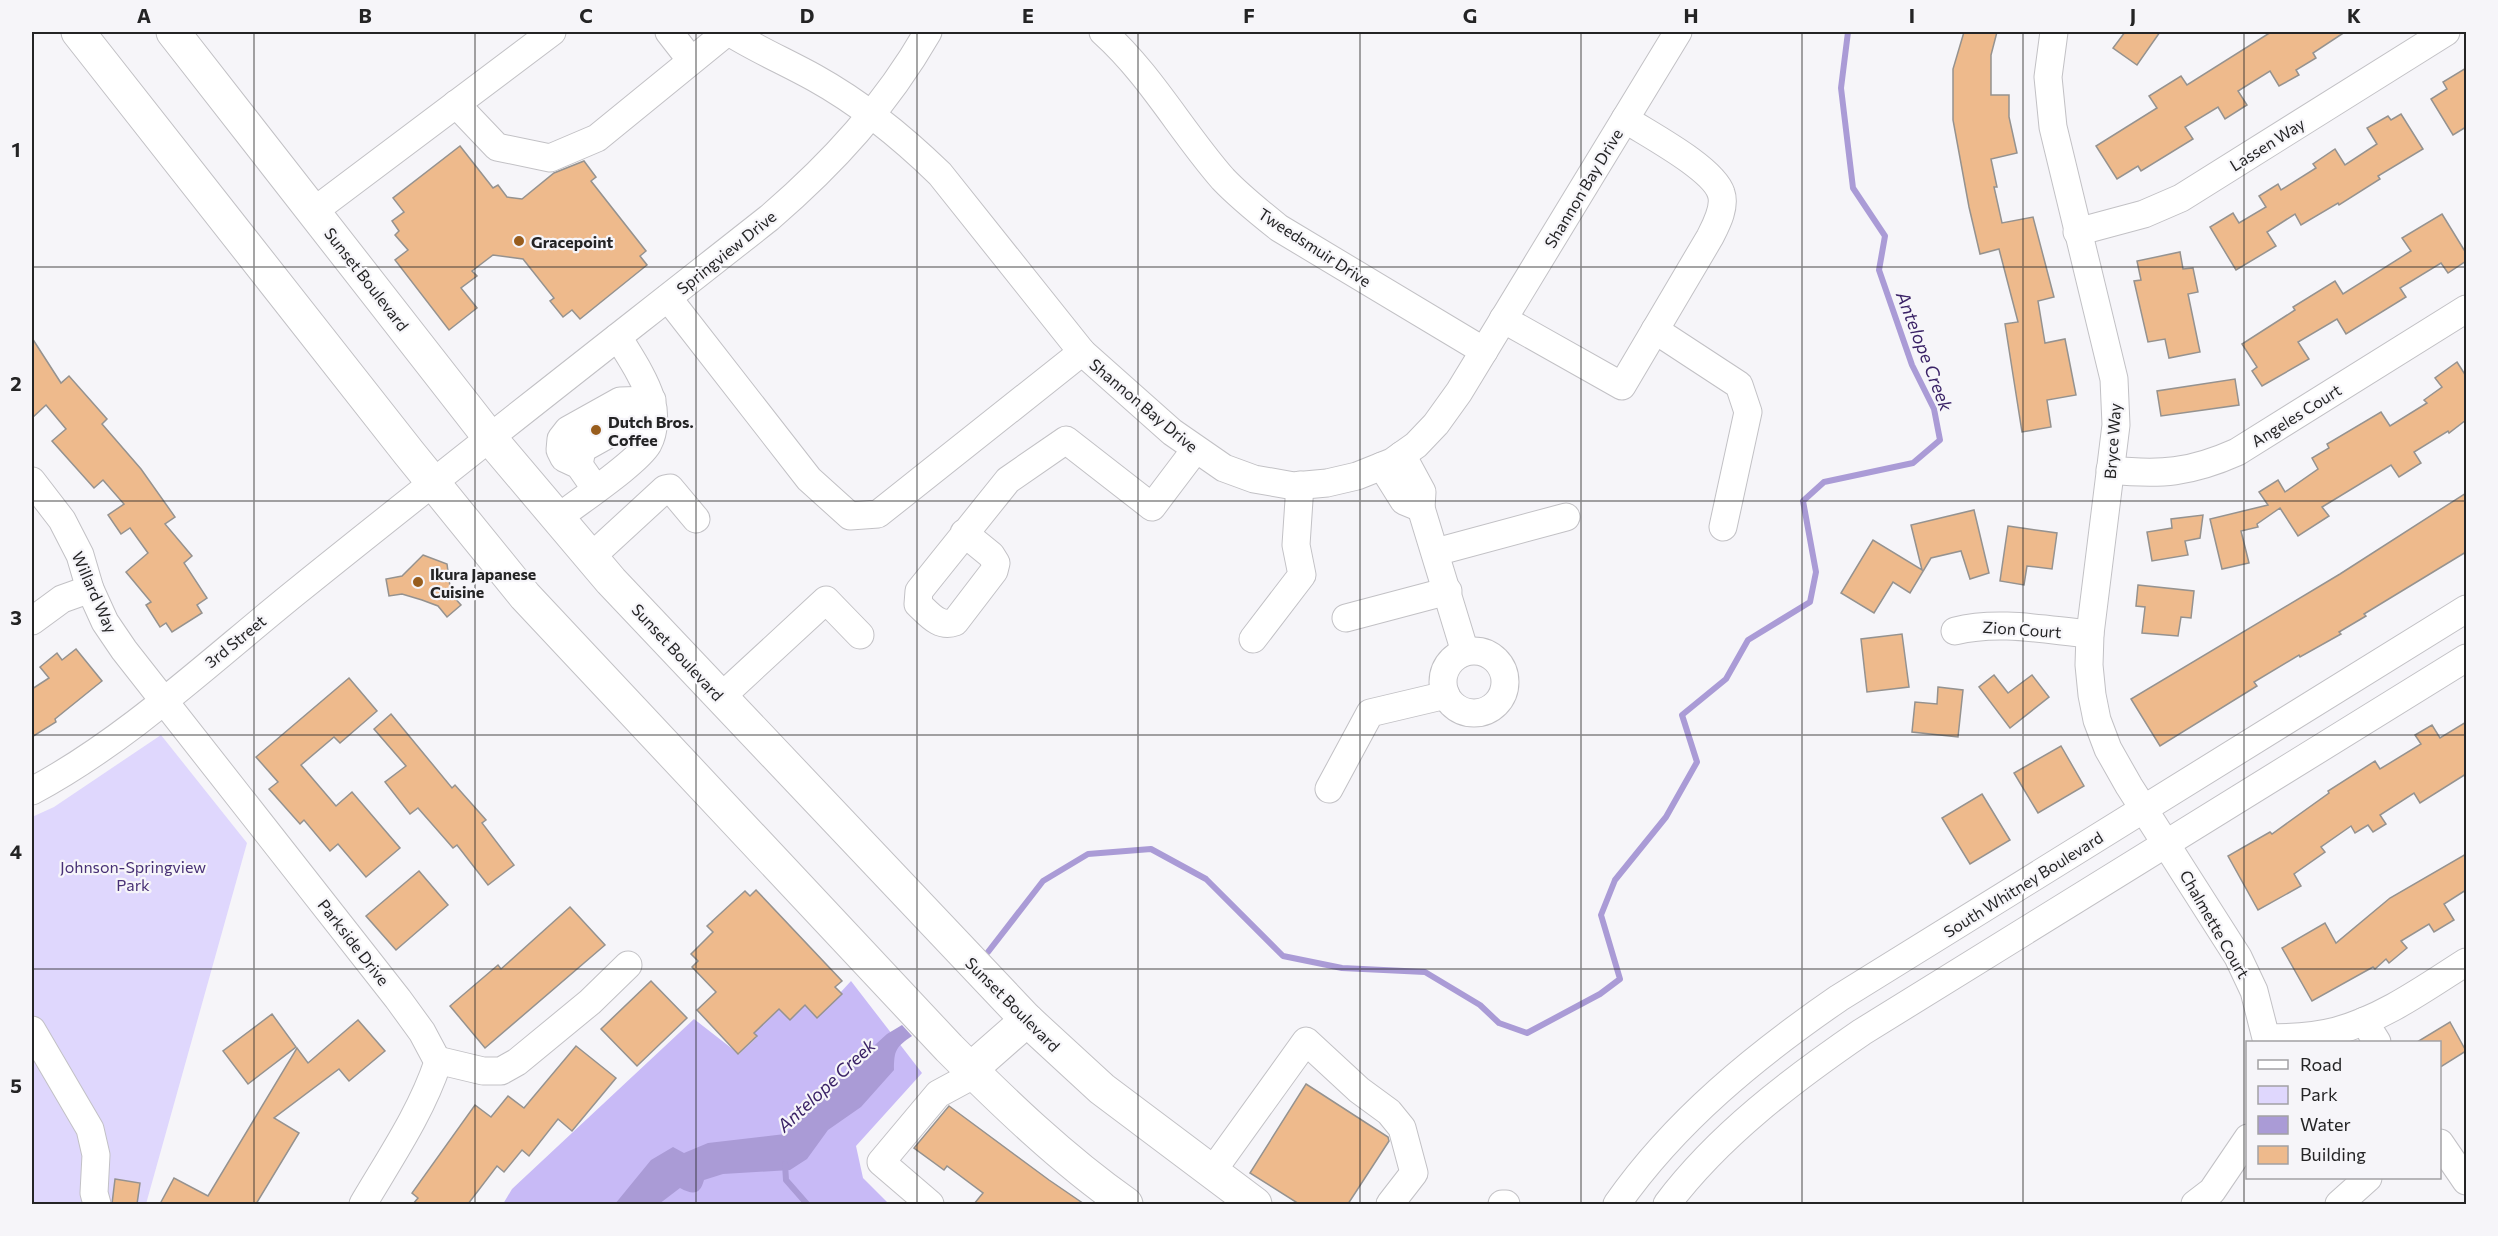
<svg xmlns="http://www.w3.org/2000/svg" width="2498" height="1236" font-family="Commissioner,sans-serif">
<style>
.green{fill:#dfd7fd}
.forest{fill:#c8baf6}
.water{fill:#aa9bd6}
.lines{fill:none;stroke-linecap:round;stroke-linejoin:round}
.stream{stroke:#aa9bd6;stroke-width:6}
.building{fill:#eeba8c;stroke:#95928f;stroke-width:1.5}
.minor-casing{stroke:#c2c1c5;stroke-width:29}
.major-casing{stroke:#c2c1c5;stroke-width:35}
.minor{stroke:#fff;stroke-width:27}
.major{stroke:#fff;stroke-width:33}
.grid{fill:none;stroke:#242425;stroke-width:1.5;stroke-opacity:0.55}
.poi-dot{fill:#985d1d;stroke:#f6f5f9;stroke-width:2}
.labels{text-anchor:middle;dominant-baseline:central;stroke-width:4.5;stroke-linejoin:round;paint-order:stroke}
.street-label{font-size:16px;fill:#242425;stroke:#f6f5f9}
.poi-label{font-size:16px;font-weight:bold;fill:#242425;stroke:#f6f5f9;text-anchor:start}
.park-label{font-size:16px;fill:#473075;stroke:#f6f5f9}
.water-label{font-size:18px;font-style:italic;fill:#3a2266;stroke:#f6f5f9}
.neatline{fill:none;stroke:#242425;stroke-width:2}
.grid-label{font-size:20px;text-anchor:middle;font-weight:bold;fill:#242425}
</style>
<rect width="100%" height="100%" fill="#f6f5f9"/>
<polygon class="green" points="161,735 247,843 146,1204 32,1204 32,817 54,807"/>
<polygon class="forest" points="851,981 922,1073 856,1146 863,1178 889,1204 503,1204 512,1189 694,1019 739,1054 757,1037 754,1033 779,1009 790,1020 805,1005 817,1018"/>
<path class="water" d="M902 1025 912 1036C896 1047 894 1050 894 1070L861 1107 828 1130 807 1159 790 1170 723 1174 704 1180C700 1195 693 1195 680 1188L659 1204H615L651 1160 673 1147 684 1153 708 1143 785 1134 866 1053 887 1034Z"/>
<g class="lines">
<g class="stream">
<polyline points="988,952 1043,881 1088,854 1151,849 1206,879 1283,956 1342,968 1425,972 1480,1005 1499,1023 1527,1033 1600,994 1620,979 1601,915 1615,880 1666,817 1697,762 1682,715 1726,679 1748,640 1810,602 1816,572 1803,501 1824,482 1913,463 1940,440 1934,409 1912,365 1879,270 1885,236 1853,188 1841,88 1848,32"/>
<polyline points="785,1164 786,1180 807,1204"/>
</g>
</g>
<g class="building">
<polygon points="1964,32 1997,32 1991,55 1991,95 2009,95 2009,117 2017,153 1991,159 1997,187 1994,187 2002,223 2033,217 2054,297 2038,301 2045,343 2065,339 2076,395 2047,400 2051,427 2022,432 2005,324 2018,322 1999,249 1980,254 1969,207 1953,120 1953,69"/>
<polygon points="2125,32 2160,32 2137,65 2113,48"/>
<polygon points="2271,32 2345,32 2313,53 2316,58 2296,70 2299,75 2279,86 2270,71 2238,91 2247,105 2225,119 2218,107 2185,127 2193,139 2141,171 2138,166 2117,179 2096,146 2157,108 2149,96 2181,76 2187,85"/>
<polygon points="2466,68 2466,127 2453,135 2431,99 2447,89 2443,82"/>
<polygon points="2401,114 2423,149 2378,176 2380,179 2339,205 2338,203 2301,225 2295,214 2267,232 2276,246 2236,270 2210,227 2233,213 2239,223 2266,207 2259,196 2278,184 2281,190 2316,168 2313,164 2335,149 2345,165 2377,144 2367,128 2388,116 2391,120"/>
<polygon points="460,146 493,188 498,185 507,197 522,199 554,173 584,161 596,177 591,181 646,251 640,256 647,265 580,319 572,310 563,317 550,301 554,298 523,259 493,255 472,271 477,276 461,288 477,308 449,330 395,260 408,250 395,235 399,231 392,221 404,212 393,198"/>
<polygon points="2442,214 2466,253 2466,261 2448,273 2441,263 2400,288 2406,297 2346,334 2337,319 2298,342 2309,359 2262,386 2252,371 2257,367 2242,344 2295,310 2293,307 2335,281 2343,294 2411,251 2402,238"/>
<polygon points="2180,252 2183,269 2193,268 2198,292 2188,294 2200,352 2169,358 2165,339 2148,342 2134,281 2141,280 2137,261"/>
<polygon points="32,338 61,383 69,376 107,419 102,424 141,469 175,517 165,524 192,556 184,563 207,598 197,605 202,613 172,632 166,623 160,627 146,605 151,602 126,572 148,553 130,528 121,534 108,515 124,504 103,480 94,488 52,441 66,429 46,405 32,418"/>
<polygon points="2457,362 2466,376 2466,420 2449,433 2448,431 2414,452 2421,463 2399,477 2391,465 2322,507 2329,516 2298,536 2280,508 2257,524 2258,527 2241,531 2249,563 2222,569 2210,519 2268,505 2259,492 2278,480 2285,492 2318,469 2312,458 2329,448 2327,444 2381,412 2390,426 2427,403 2424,400 2442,387 2435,378"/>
<polygon points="2235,379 2239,405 2161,416 2157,391"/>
<polygon points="2466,493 2466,552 2364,614 2366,616 2339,632 2341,634 2300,657 2299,655 2254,682 2257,686 2160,746 2131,699 2340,574"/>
<polygon points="1974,510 1989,573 1970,579 1961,551 1931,558 1910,593 1893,582 1874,613 1841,593 1873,540 1922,570 1911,525"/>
<polygon points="2203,515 2200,538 2185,541 2188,555 2152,561 2147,532 2172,528 2171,519"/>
<polygon points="2008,526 2057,533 2052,569 2027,566 2024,585 2000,581"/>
<polygon points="423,555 447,564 451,594 461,605 447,617 438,606 422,600 402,594 389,596 386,579 402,576"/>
<polygon points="2138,585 2194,591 2191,618 2181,617 2178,636 2142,633 2145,607 2136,606"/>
<polygon points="1902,634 1909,687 1867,692 1861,639"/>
<polygon points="76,649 102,681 55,719 56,722 32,737 32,689 49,678 40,667 57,653 62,660"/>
<polygon points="1994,675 2008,693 2032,675 2049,697 2010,728 1979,687"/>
<polygon points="349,678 377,711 340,743 334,737 301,765 336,806 352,792 400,848 366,877 338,844 330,851 304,820 300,824 269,789 278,782 256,757"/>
<polygon points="1938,687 1963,690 1958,737 1912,732 1915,702 1937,704"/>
<polygon points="391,714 452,788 455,785 486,820 482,823 514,865 488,885 457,845 453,848 418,808 410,814 385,782 406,766 374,729"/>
<polygon points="2466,722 2466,774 2420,803 2414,793 2380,815 2386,824 2373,832 2368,825 2355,833 2351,826 2321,847 2325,852 2294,874 2301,886 2258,910 2228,856 2270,832 2272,834 2329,793 2328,791 2375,761 2380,769 2421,744 2415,735 2432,725 2440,738"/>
<polygon points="2061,746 2084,786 2038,813 2014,773"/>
<polygon points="1982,794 2010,840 1970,864 1942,818"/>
<polygon points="2466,854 2466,890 2444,904 2454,920 2434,932 2429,924 2401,941 2407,948 2389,963 2386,959 2375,969 2373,967 2312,1001 2282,948 2325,923 2336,943 2390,898"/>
<polygon points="419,871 448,905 396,950 366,916"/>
<polygon points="756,890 842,981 835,987 842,994 817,1018 805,1005 790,1020 779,1009 754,1033 757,1036 738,1054 697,1010 716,992 692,967 698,961 691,954 713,932 707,926 745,891 750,896"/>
<polygon points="570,907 605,945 485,1048 450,1006 498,965 501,969"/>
<polygon points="651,981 687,1018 637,1066 601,1029"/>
<polygon points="272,1014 296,1047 248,1084 223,1051"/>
<polygon points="358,1020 385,1051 349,1081 339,1069 274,1118 299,1133 256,1204 160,1204 174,1178 208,1196 297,1048 308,1063"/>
<polygon points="2450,1022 2466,1051 2439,1068 2439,1042 2417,1042"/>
<polygon points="576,1046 616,1078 572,1131 558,1119 529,1156 522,1150 504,1172 497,1166 468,1204 413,1204 418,1198 412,1193 475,1105 491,1117 508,1096 524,1108"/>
<polygon points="1306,1084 1388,1137 1389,1141 1348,1204 1299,1204 1250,1173"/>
<polygon points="949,1106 1049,1180 1084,1204 974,1204 983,1193 947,1166 944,1170 914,1148"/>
<polygon points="115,1179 140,1183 137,1204 112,1204"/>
</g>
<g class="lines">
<g class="minor-casing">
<g id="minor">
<polyline points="669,32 690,59"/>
<path d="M729 32C756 49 786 62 815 78 860 103 903 138 940 174L1082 352 1172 432 1224 468 1254 479 1294 486 1327 483 1357 476 1392 462 1416 445 1436 424 1459 392 1678 32"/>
<path d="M1103 32C1150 74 1181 131 1223 179 1240 197 1259 212 1279 228L1484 351"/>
<polyline points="2054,32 2048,77 2053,127 2114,379 2116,425 2090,634 2089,665 2092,695 2097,720 2108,749 2129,786 2238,957 2254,991 2267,1042"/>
<polyline points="456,104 497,147 550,158 597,138 727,32"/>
<polyline points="314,211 552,32"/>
<polyline points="2077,232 2144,214 2181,198 2446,32"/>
<polyline points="668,298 809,479 850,516 878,514 1082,352"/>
<path d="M1503 319 1622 386 1710 237C1716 225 1726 207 1721 193 1713 168 1648 134 1625 119"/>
<polyline points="1655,330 1739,385 1748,412 1723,527"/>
<polyline points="579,465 582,449 634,420 652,400 620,401 568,430 561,439 560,450 564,458 579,465 595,488"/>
<polyline points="1382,466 1404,501 1421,508 1422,492 1402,455"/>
<path d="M2110 470C2161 475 2190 473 2237 452L2466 309"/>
<path d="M32 481 62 520 80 555 90 589 105 622 124 650 398 999 422 1032 438 1062C421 1113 390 1158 363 1204"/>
<polyline points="1421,508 1465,652"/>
<path d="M558 518C578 502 637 463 648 444 655 431 655 413 651 399 644 377 630 357 618 337"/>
<path d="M964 533 991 555 996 563 994 571 955 622C939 628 929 614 918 604L919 591 1008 480 1066 440 1152 507 1195 450"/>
<polyline points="1436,552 1566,517"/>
<polyline points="591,557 665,489 670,488 696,519"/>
<polyline points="1346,618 1448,591"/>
<polyline points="32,621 62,599 90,589"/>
<path d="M1955 631C1999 620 2045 630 2090 634"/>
<polyline points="1253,639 1302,575 1296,545 1300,485"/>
<circle cx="1474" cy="682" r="31"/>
<polyline points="721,697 826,600 860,635"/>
<polyline points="1329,789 1370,713 1446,695"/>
<path d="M32 791C128 740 216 656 301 588 456 463 613 341 769 218 833 163 886 105 928 32"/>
<polyline points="2364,1021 2377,1042"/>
<polyline points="32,1030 90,1129 96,1155 94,1193 97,1204"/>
<path d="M2267 1038C2290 1038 2313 1037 2336 1031 2384 1018 2425 988 2466 962"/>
<polyline points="437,1060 483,1071 501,1071 517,1062 590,1002 628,965"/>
<polyline points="2440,1143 2466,1181"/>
<polyline points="1211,1173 1306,1041 1359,1090 1389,1112 1402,1128 1414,1173 1390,1204"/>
<polyline points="930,1204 881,1162 938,1094 975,1074"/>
<polyline points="1502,1204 1506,1204"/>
<path d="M1617 1204C1675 1121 1756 1055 1839 998L2466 609"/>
<path d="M1667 1204C1719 1135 1792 1080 1862 1032L2466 658"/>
<polyline points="2195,1204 2212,1191 2248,1138"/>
<polyline points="2339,1204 2368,1178"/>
</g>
</g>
<g class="major-casing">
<g id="major">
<path d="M78 32 409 453 525 596 949 1048C1004 1103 1062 1159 1126 1204"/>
<polyline points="173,32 490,438 611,581 1027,1020 1102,1089 1255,1204"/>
<polyline points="970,1070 1027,1020"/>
</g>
</g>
<use href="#minor" class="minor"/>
<use href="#major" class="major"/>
</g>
<path class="grid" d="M254 32V1204M475 32V1204M696 32V1204M917 32V1204M1138 32V1204M1360 32V1204M1581 32V1204M1802 32V1204M2023 32V1204M2244 32V1204M32 267H2466M32 501H2466M32 735H2466M32 969H2466"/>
<g class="poi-dot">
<circle cx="519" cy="241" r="6"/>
<circle cx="596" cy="430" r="6"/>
<circle cx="418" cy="582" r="6"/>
</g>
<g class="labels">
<g class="street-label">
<text transform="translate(2267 144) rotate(-32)">Lassen Way</text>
<text transform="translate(1583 188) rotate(-59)">Shannon Bay Drive</text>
<text transform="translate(1315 247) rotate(33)">Tweedsmuir Drive</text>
<text transform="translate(726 252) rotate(-39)">Springview Drive</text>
<text transform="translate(367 279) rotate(52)">Sunset Boulevard</text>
<text transform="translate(1144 405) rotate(40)">Shannon Bay Drive</text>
<text transform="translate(2296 415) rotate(-32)">Angeles Court</text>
<text transform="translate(2112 441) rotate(-86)">Bryce Way</text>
<text transform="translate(95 592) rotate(66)">Willard Way</text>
<text transform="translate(2022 629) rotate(4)">Zion Court</text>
<text transform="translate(235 641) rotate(-39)">3rd Street</text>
<text transform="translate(678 652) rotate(47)">Sunset Boulevard</text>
<text transform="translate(2023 884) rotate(-32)">South Whitney Boulevard</text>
<text transform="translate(2215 924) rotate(60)">Chalmette Court</text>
<text transform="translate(354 942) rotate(52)">Parkside Drive</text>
<text transform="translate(1013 1004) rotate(45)">Sunset Boulevard</text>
</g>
<g class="poi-label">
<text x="531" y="241">Gracepoint</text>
<text x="608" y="421">Dutch Bros.<tspan x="608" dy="18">Coffee</tspan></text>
<text x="430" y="573">Ikura Japanese<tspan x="430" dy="18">Cuisine</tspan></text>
</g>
<g class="park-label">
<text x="133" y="866">Johnson-Springview<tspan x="133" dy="18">Park</tspan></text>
</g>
<g class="water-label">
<text transform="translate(1925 351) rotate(69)">Antelope Creek</text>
<text transform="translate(826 1085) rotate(-43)">Antelope Creek</text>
</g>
</g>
<rect width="2498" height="1236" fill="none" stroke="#f6f5f9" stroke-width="66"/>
<rect x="2246" y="1041" width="195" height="138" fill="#f6f5f9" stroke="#a2a1a4" stroke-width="1.5"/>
<rect x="2258" y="1060" width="30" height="9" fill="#ffffff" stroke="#a2a1a4" stroke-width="1.5"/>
<text x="2300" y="1071" font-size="18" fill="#242425">Road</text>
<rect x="2258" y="1086" width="30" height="18" fill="#dfd7fd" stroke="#a2a1a4" stroke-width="1.5"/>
<text x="2300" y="1101" font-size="18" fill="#242425">Park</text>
<rect x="2258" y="1116" width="30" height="18" fill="#aa9bd6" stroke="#a2a1a4" stroke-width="1.5"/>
<text x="2300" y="1131" font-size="18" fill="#242425">Water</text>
<rect x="2258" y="1146" width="30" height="18" fill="#eeba8c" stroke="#a2a1a4" stroke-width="1.5"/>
<text x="2300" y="1161" font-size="18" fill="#242425">Building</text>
<rect x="33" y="33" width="2432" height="1170" class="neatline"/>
<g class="grid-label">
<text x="144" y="23">A</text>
<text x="365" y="23">B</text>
<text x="586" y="23">C</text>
<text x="807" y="23">D</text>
<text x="1028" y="23">E</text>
<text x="1249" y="23">F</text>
<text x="1470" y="23">G</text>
<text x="1691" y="23">H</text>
<text x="1912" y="23">I</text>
<text x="2133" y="23">J</text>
<text x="2354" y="23">K</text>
<text x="16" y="157">1</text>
<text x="16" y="391">2</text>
<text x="16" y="625">3</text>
<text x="16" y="859">4</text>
<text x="16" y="1093">5</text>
</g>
</svg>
